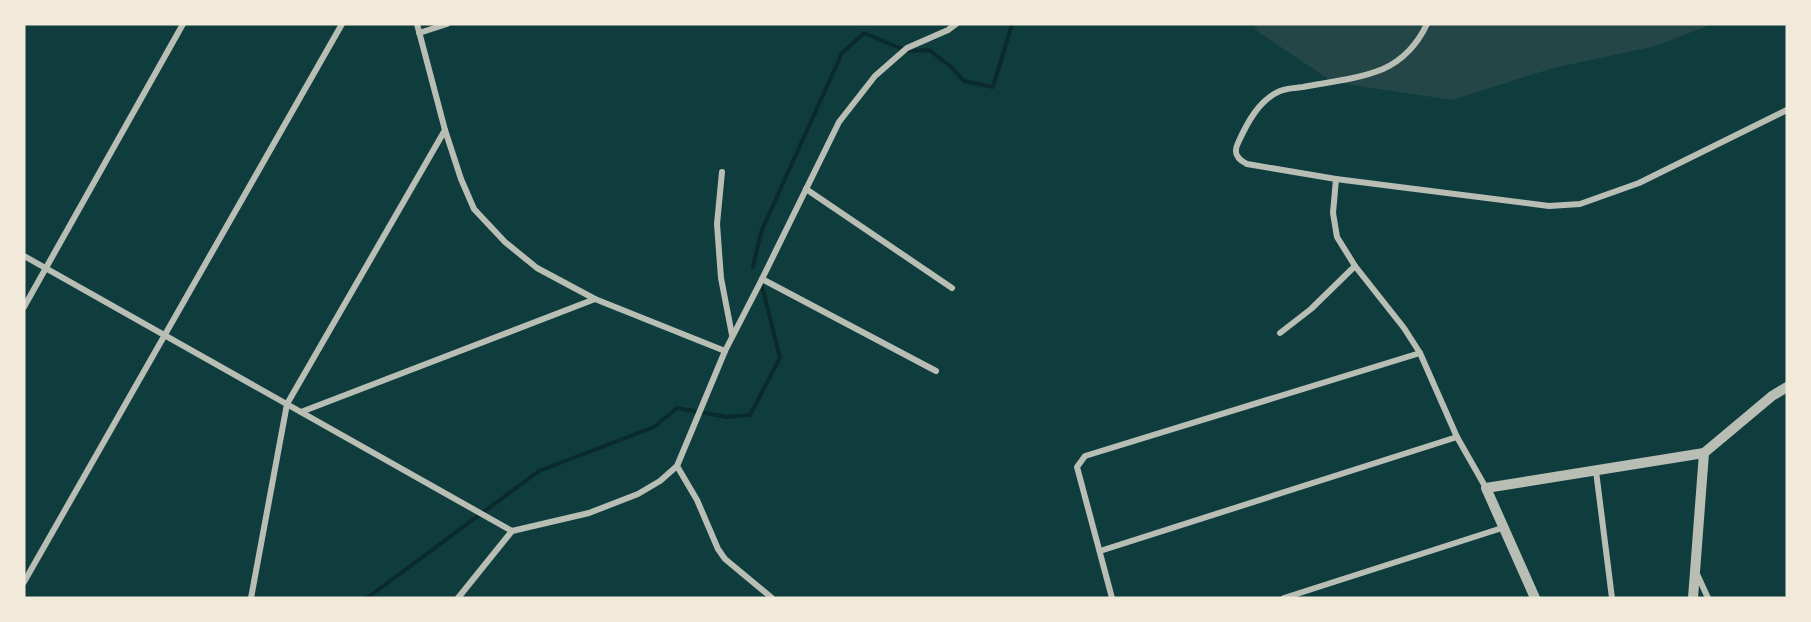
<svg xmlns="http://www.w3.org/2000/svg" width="1811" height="622" font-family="Lato,sans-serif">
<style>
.green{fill:#244646}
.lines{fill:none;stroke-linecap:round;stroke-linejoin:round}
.stream{stroke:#0a2a2b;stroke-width:4}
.minor{stroke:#b8beb3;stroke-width:6}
.tertiary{stroke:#b8beb3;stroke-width:10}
</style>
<rect width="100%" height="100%" fill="#0f3d3e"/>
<polygon class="green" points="1253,24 1712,24 1656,46 1553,68 1452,100 1333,82 1257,31"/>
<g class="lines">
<g class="stream">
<polyline points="753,267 761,232 842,53 864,33 907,51 929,50 950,66 964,81 993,87 1012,24"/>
<polyline points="367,598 539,471 654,427 677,408 727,417 750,415 780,358 762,286"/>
</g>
<g class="minor">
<polyline points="417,24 445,130 461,179 474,209 505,242 537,268 595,299 725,351"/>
<path d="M1427 24C1418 43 1403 60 1383 69 1359 79 1329 82 1303 87 1296 88 1287 88 1280 91 1259 100 1247 123 1238 143 1233 153 1237 159 1247 164L1336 179 1549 206 1580 204 1639 183 1787 110"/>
<polyline points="419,33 447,24"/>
<polyline points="722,172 717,224 721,278 732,335"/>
<polyline points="1336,179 1333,213 1337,237 1355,266 1404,328 1420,353 1457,437 1486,488"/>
<polyline points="806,189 952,288"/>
<polyline points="24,256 512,531"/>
<polyline points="762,279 936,371"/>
<polyline points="24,307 183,24"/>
<polyline points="1280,333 1311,309 1355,266"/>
<polyline points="301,412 595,299"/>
<polyline points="677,466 697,500 718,549 725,559 772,598"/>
<polyline points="1596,471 1612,598"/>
<polyline points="1100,551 1457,437"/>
<polyline points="1697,574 1708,598"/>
<polyline points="24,582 342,24"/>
<polyline points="251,598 287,404 445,130"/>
<polyline points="458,598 512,531 589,513 638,494 660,481 677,466 725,351 762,279 839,122 875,76 907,48 948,30 956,24"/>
<polyline points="1112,598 1077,467 1085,456 1420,353"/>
<polyline points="1284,598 1502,528"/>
</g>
<g class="tertiary">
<polyline points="1704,453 1772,396 1787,387"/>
<polyline points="1535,598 1486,488 1704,453"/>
<polyline points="1693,598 1704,453"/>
</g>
</g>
<rect width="1811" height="622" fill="none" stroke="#f1e9da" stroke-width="51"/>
</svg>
